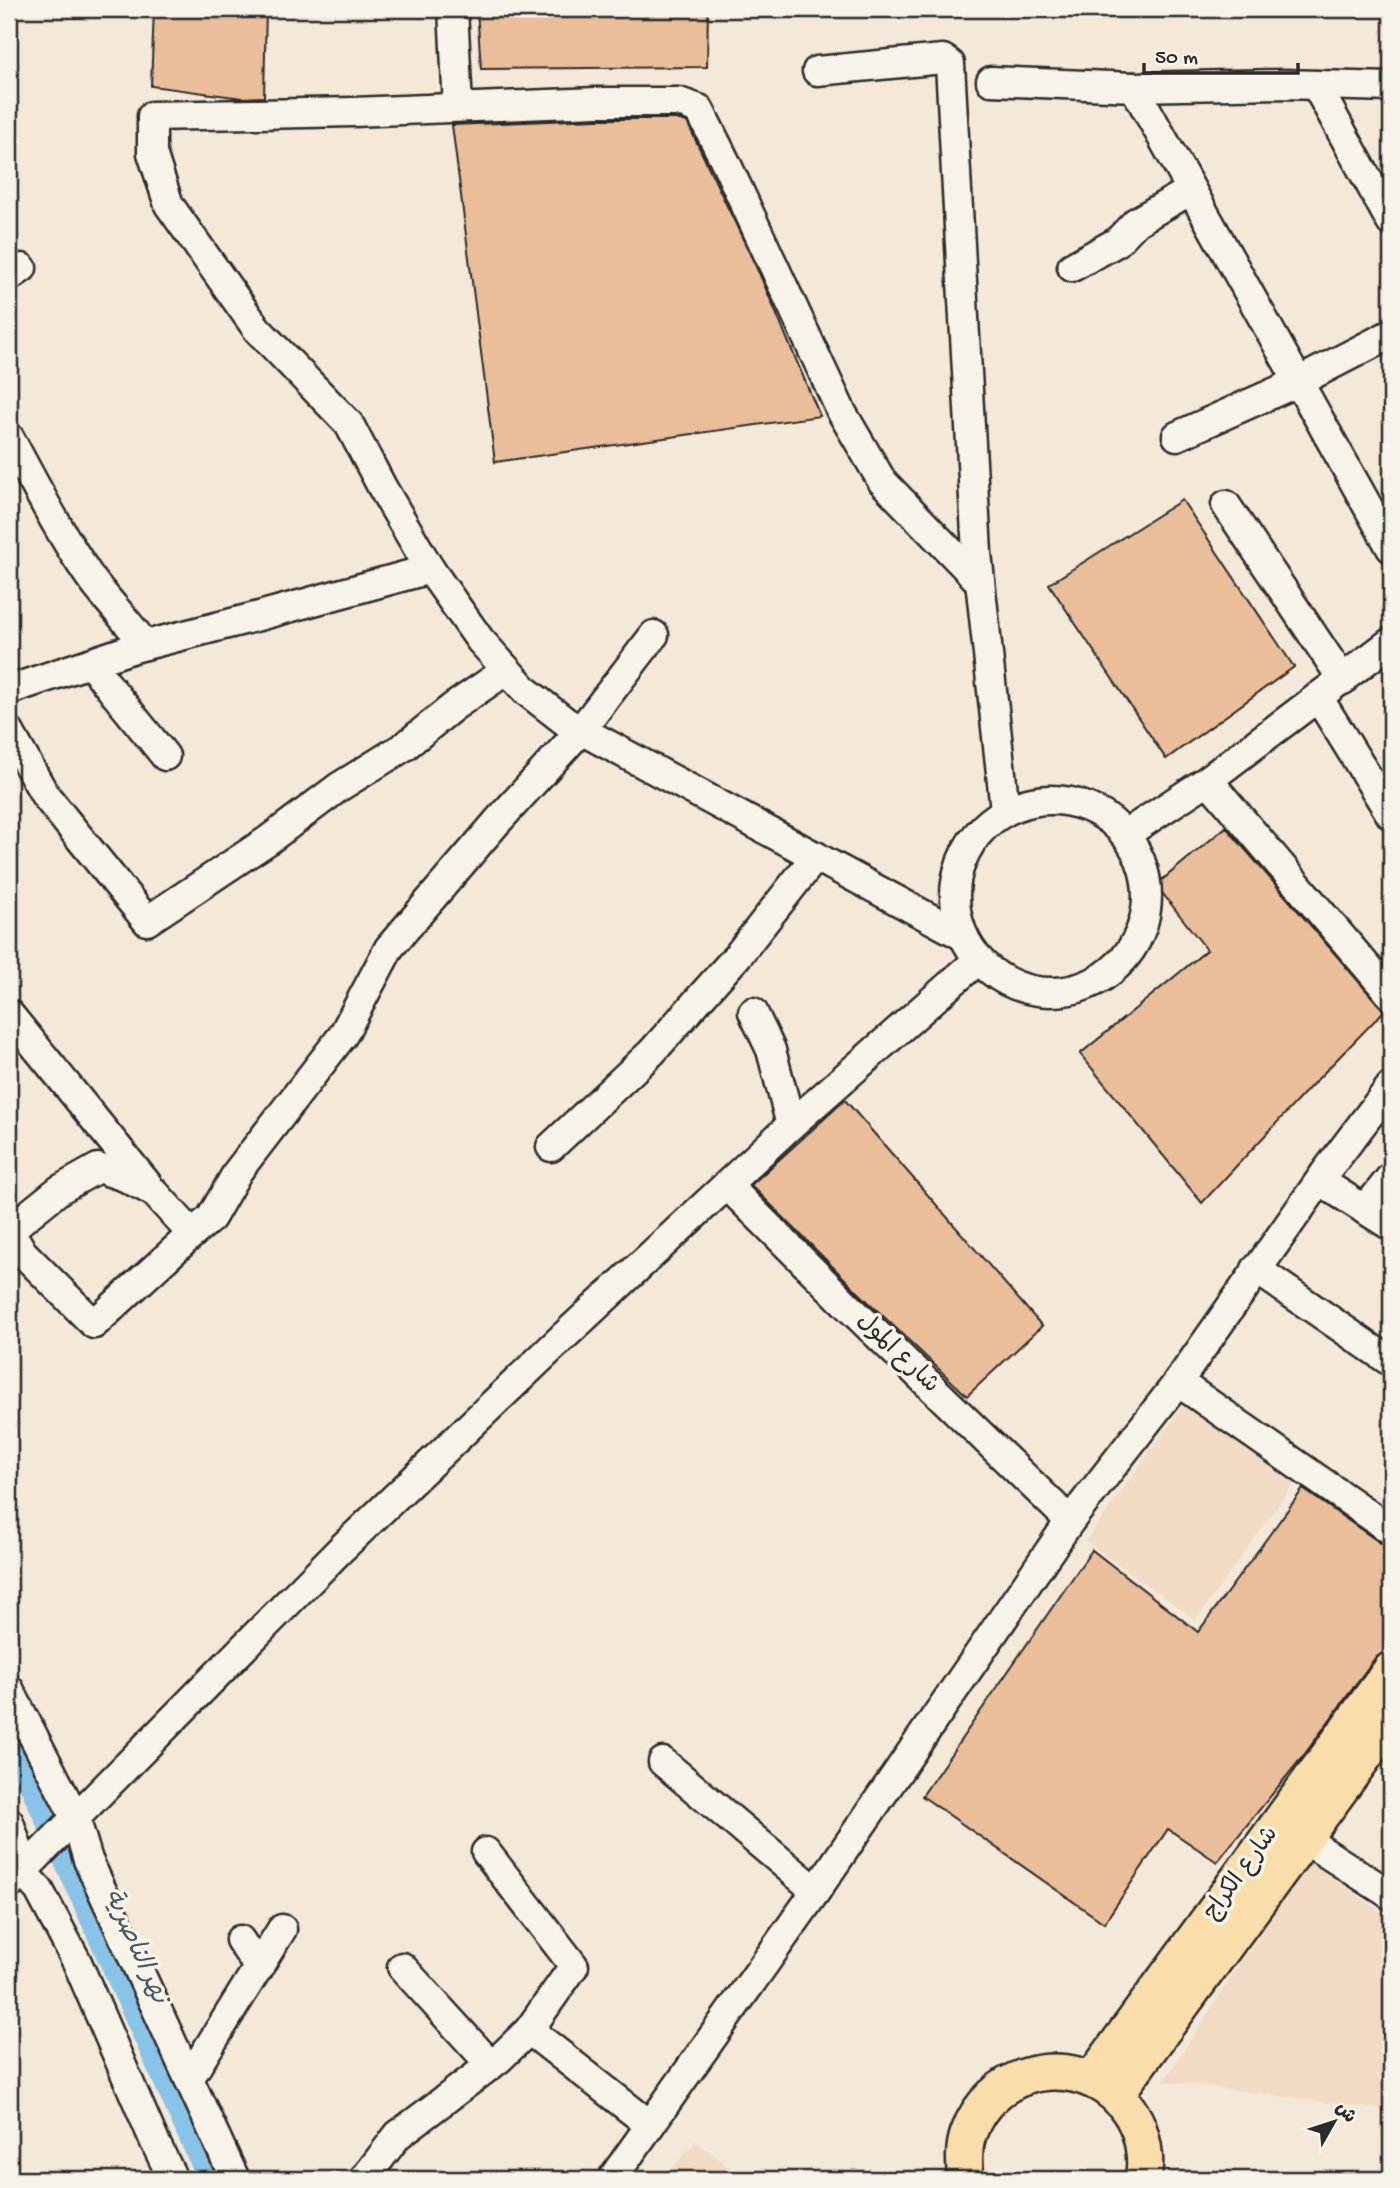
<svg xmlns="http://www.w3.org/2000/svg" width="1400" height="2188" font-family="'Gochi Hand','Playpen Sans Arabic',sans-serif">
<style>
.built{fill:#f1dbc5}
.lines{fill:none;stroke-linecap:round;stroke-linejoin:round}
.canal{stroke:#89c3e8;stroke-width:21}
.building{fill:#eabe9a;stroke:#2b2b2b;stroke-width:2}
.minor-casing{stroke:#2b2b2b;stroke-width:33}
.major-casing{stroke:#2b2b2b;stroke-width:40}
.minor{stroke:#f7f3e8;stroke-width:28}
.major{stroke:#f9deab;stroke-width:35}
.labels{text-anchor:middle;dominant-baseline:central;stroke-width:7;stroke-linejoin:round;paint-order:stroke}
.street-label{font-size:24px;fill:#2b2b2b;stroke:#f7f3e8}
.water-label{font-size:26px;font-style:italic;fill:#475964;stroke:#f7f3e8}
</style>
<rect width="100%" height="100%" fill="#f4e8d8"/>
<filter id="ink" filterUnits="userSpaceOnUse"><feTurbulence type="fractalNoise" baseFrequency=".0143" numOctaves="2"/><feDisplacementMap in="SourceGraphic" scale="14" xChannelSelector="R" yChannelSelector="G"/><feConvolveMatrix kernelMatrix="1 2 1 2 8 2 1 2 1" color-interpolation-filters="sRGB"/></filter>
<g filter="url(#ink)">
<g class="built">
<polygon points="1187,1400 1297,1479 1196,1620 1086,1541"/>
<polygon points="1307,1860 1391,1919 1391,2055 1385,2110 1164,2081"/>
<polygon points="695,2141 745,2179 664,2179"/>
</g>
<g class="lines">
<polyline class="canal" points="9,1739 208,2179"/>
</g>
<g class="building">
<polygon points="154,9 266,9 264,97 242,98 151,86"/>
<polygon points="477,9 708,9 707,67 481,69"/>
<polygon points="596,119 676,119 687,122 760,275 820,416 495,462 452,125"/>
<polygon points="1182,500 1294,667 1166,759 1049,584"/>
<polygon points="1226,827 1384,1011 1312,1085 1202,1203 1080,1054 1207,950 1156,885"/>
<polygon points="845,1100 1042,1326 967,1396 859,1293 751,1185"/>
<polygon points="1303,1489 1382,1544 1391,1546 1391,1645 1387,1651 1375,1658 1304,1755 1217,1862 1168,1829 1104,1923 922,1796 1092,1550 1198,1632"/>
</g>
<g class="lines">
<g class="minor-casing">
<g id="minor">
<polyline points="453,9 458,107"/>
<polyline points="817,71 943,59 950,64 977,553 1005,810"/>
<polyline points="991,81 1134,87 1282,84 1391,87"/>
<polyline points="1316,85 1391,222"/>
<polyline points="1134,87 1391,548"/>
<polyline points="1072,267 1117,242 1136,222 1191,190"/>
<polyline points="9,277 22,268"/>
<polyline points="1177,436 1298,382 1391,334"/>
<path d="M9 437C34 483 58 530 87 573 104 598 127 620 145 645"/>
<polyline points="1226,505 1343,680"/>
<polyline points="90,663 165,756"/>
<polyline points="9,690 134,648 259,616 430,569"/>
<polyline points="1318,697 1391,815"/>
<polyline points="9,731 45,795 147,921 267,841 339,787 405,746 453,707 507,670"/>
<polyline points="1208,780 1391,995"/>
<circle cx="1051" cy="896" r="96"/>
<polyline points="1126,834 1208,780 1391,642"/>
<polyline points="963,936 566,722 526,691 480,640 430,569 382,487 349,424 257,329 169,205 152,153 152,116 353,112 596,102 679,102 699,109 726,163 841,411 882,481 980,582"/>
<polyline points="753,1012 771,1050 791,1125"/>
<polyline points="9,1014 148,1185"/>
<polyline points="551,1147 652,1052 739,954 816,856"/>
<polyline points="1320,1181 1391,1226"/>
<polyline points="727,1185 853,1311 1070,1521"/>
<polyline points="1365,1210 1391,1177"/>
<polyline points="9,1228 18,1223 59,1190 98,1168 125,1177 154,1192 192,1234 211,1218 238,1171 343,1035 389,948 497,822 581,730 654,635"/>
<polyline points="9,1229 23,1253 94,1324 192,1234"/>
<polyline points="1256,1269 1391,1362"/>
<polyline points="1178,1382 1391,1530"/>
<polyline points="9,1689 75,1817 88,1860 235,2179"/>
<polyline points="663,1762 816,1891"/>
<polyline points="9,1822 19,1852 22,1872 39,1890 77,1962 154,2140 173,2179"/>
<polyline points="1304,1839 1391,1895"/>
<polyline points="9,1885 341,1549 562,1338 791,1125 978,960"/>
<polyline points="240,1940 259,1968"/>
<polyline points="402,1967 491,2065"/>
<polyline points="529,2030 650,2125"/>
<polyline points="189,2079 282,1929"/>
<polyline points="364,2179 398,2135 500,2058 529,2030 574,1966 486,1852"/>
<polyline points="612,2179 816,1891 1070,1521 1178,1382 1325,1173 1391,1086"/>
</g>
</g>
<g class="major-casing">
<g id="major">
<polyline points="1092,2079 1391,1670"/>
<polyline points="1116,2094 1391,1720"/>
<path d="M966 2179C964 2163 963 2147 969 2132 989 2076 1055 2055 1105 2087 1120 2097 1131 2110 1138 2127 1144 2144 1147 2161 1143 2179"/>
</g>
</g>
<use href="#minor" class="minor"/>
<use href="#major" class="major"/>
</g>
</g>
<g class="labels">
<g class="street-label">
<text transform="translate(897 1354) rotate(44)">شارع المول</text>
<text transform="translate(1242 1874) rotate(-54)">شارع الكراج</text>
</g>
<g class="water-label">
<text transform="translate(134 1947) rotate(66)">نهر الناصرية</text>
</g>
</g>
<rect width="1400" height="2188" fill="none" stroke="#f7f3e8" stroke-width="35"/>
<rect x="18" y="18" width="1365" height="2153" fill="none" stroke="#2b2b2b" stroke-width="2.5" filter="url(#ink)"/>
<g transform="translate(1334 2122) rotate(51)" stroke="#f7f3e8" stroke-width="5" paint-order="stroke">
<path d="M0-5L12 26L0 18L-12 26Z" fill="#2b2b2b"/>
<text y="-10" font-size="19" font-weight="bold" text-anchor="middle" fill="#2b2b2b">ش</text>
</g>
<path d="M1144 63v10h154v-10" fill="none" stroke="#2b2b2b" stroke-width="3.5"/>
<text x="1155" y="63" font-size="21" fill="#2b2b2b" stroke="#f7f3e8" stroke-width="5" paint-order="stroke">50 m</text>
</svg>
